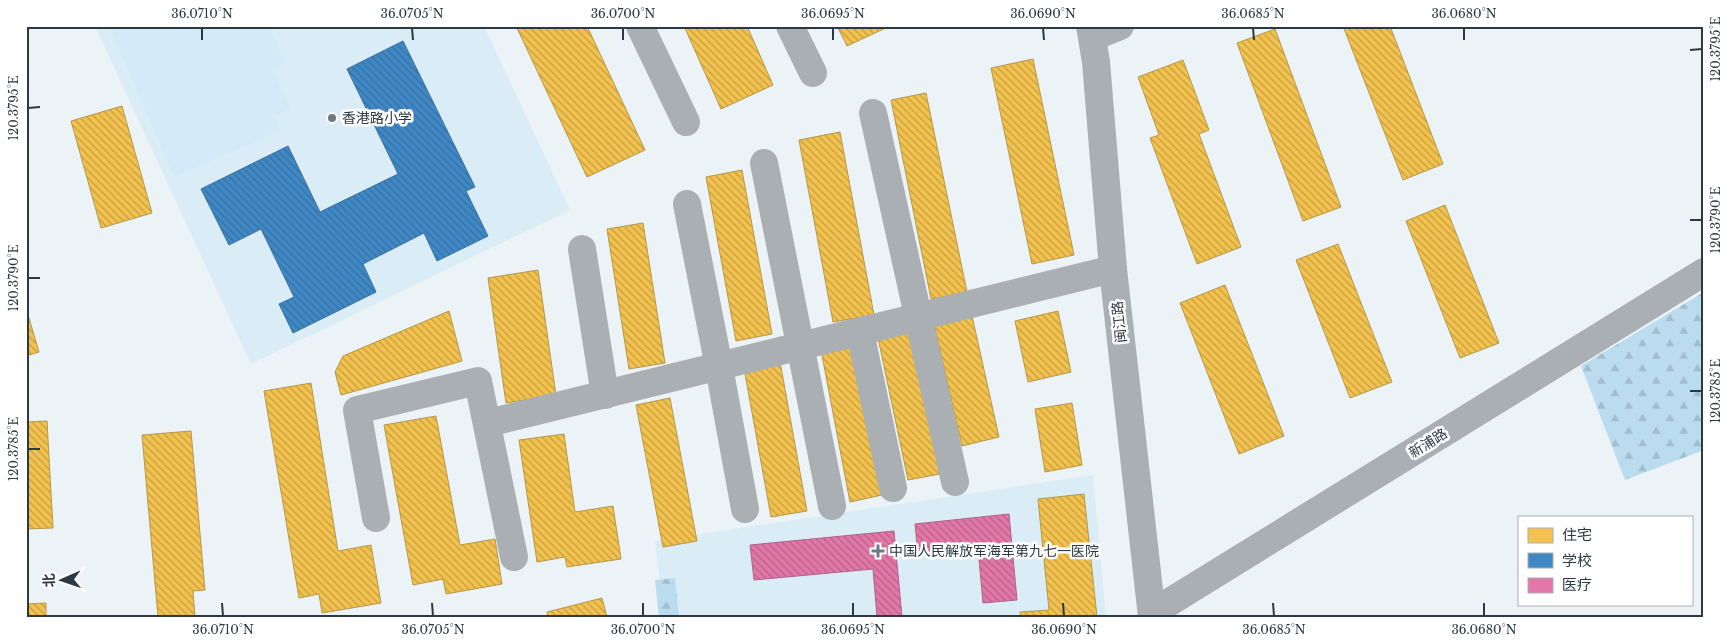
<svg xmlns="http://www.w3.org/2000/svg" width="1730" height="643" font-family="'Libre Baskerville','Noto Sans SC',serif">
<style>
.built{fill:#daecf6}
.forest{fill:url(#forest-firs)}
.green{fill:#d3ebf8}
.homes{fill:url(#homes-back-hatch);stroke:#b6984a}
.schools{fill:url(#schools-back-hatch);stroke:#39709d}
.health{fill:url(#health-back-hatch);stroke:#ac6489}
.lines{fill:none;stroke-linecap:round;stroke-linejoin:round}
.minor{stroke:#a9afb2;stroke-width:28}
.ticks{fill:none;stroke:#2b3941;stroke-width:2}
.poi-dot{fill:#6e7a81;stroke:#fff;stroke-width:2}
.labels{text-anchor:middle;dominant-baseline:central;stroke-width:5;stroke-linejoin:round;paint-order:stroke}
.poi-label{font-size:14px;fill:#2b3941;stroke:#fff;text-anchor:start}
.street-label{font-size:14px;fill:#2b3941;stroke:#fff}
.neatline{fill:none;stroke:#2b3941;stroke-width:2}
.ticks-label{font-size:12px;text-anchor:middle;fill:#2b3941}
</style>
<defs>
<pattern id="forest-firs" width="22" height="20" patternUnits="userSpaceOnUse" patternTransform="scale(1.25)"><rect width="22" height="20" fill="#bbdcef"/><path d="M5 1l3.5 6h-7zM16 11l3.5 6h-7z" fill="#a1bece"/></pattern>
<pattern id="homes-back-hatch" width="6" height="6" patternUnits="userSpaceOnUse" patternTransform="scale(1.25)"><rect width="6" height="6" fill="#f2c14e"/><path d="M-1 5l2 2M0 0l6 6M5-1l2 2" fill="none" stroke="#c49e42"/></pattern>
<pattern id="schools-back-hatch" width="6" height="6" patternUnits="userSpaceOnUse" patternTransform="scale(1.25)"><rect width="6" height="6" fill="#3f88c5"/><path d="M-1 5l2 2M0 0l6 6M5-1l2 2" fill="none" stroke="#3570a2"/></pattern>
<pattern id="health-back-hatch" width="6" height="6" patternUnits="userSpaceOnUse" patternTransform="scale(1.25)"><rect width="6" height="6" fill="#e377a8"/><path d="M-1 5l2 2M0 0l6 6M5-1l2 2" fill="none" stroke="#b8638a"/></pattern>
</defs>
<rect width="100%" height="100%" fill="#ebf3f7"/>
<g class="built">
<polygon points="95,26 484,26 570,210 251,364"/>
<polygon points="1093,475 1106,617 664,617 655,541"/>
</g>
<g class="forest">
<polygon points="1704,292 1704,450 1625,480 1581,366"/>
<polygon points="675,578 679,617 659,617 655,580"/>
</g>
<polygon class="green" points="109,26 269,26 285,63 272,69 290,109 274,116 280,131 174,177"/>
<g class="homes">
<polygon points="516,26 587,26 645,150 587,177"/>
<polygon points="684,26 747,26 773,85 721,109"/>
<polygon points="837,26 890,26 847,46"/>
<polygon points="1343,26 1390,26 1443,164 1403,180"/>
<polygon points="1275,29 1341,207 1303,221 1237,43"/>
<polygon points="1033,59 1074,255 1032,264 991,68"/>
<polygon points="1183,60 1209,130 1199,134 1241,247 1197,264 1150,138 1159,135 1138,77"/>
<polygon points="926,93 967,292 931,299 891,100"/>
<polygon points="122,106 152,213 101,228 71,121"/>
<polygon points="840,132 874,315 833,322 799,140"/>
<polygon points="742,170 772,334 736,341 706,177"/>
<polygon points="1445,205 1499,343 1460,358 1406,221"/>
<polygon points="643,223 665,363 629,369 607,229"/>
<polygon points="1338,244 1392,382 1350,398 1296,260"/>
<polygon points="538,270 556,395 506,403 488,278"/>
<polygon points="1225,285 1284,436 1239,454 1180,303"/>
<polygon points="26,308 39,352 26,356"/>
<polygon points="449,311 462,361 341,395 335,372 343,356"/>
<polygon points="1058,311 1071,372 1028,382 1015,321"/>
<polygon points="972,316 999,437 962,446 934,324"/>
<polygon points="910,331 940,474 908,480 878,338"/>
<polygon points="854,344 882,495 850,502 821,350"/>
<polygon points="779,356 807,511 771,517 743,363"/>
<polygon points="311,383 338,551 371,545 381,603 322,613 319,594 299,598 264,391"/>
<polygon points="670,398 697,541 663,547 636,405"/>
<polygon points="1072,403 1082,465 1045,472 1035,409"/>
<polygon points="436,416 460,545 495,539 502,584 446,594 443,579 413,585 384,425"/>
<polygon points="47,421 53,528 26,529 26,422"/>
<polygon points="191,431 205,590 193,591 195,617 158,617 142,435"/>
<polygon points="564,434 575,512 613,506 621,559 567,567 565,557 537,562 519,440"/>
<polygon points="1084,494 1097,617 1021,617 1020,612 1049,610 1038,499"/>
<polygon points="602,598 607,617 548,617 547,612"/>
<polygon points="46,603 46,617 26,617 26,604"/>
</g>
<polygon class="schools" points="403,41 475,187 466,191 488,236 437,261 424,233 363,264 376,292 293,333 279,304 294,297 261,229 229,245 201,189 288,146 320,212 398,174 347,69"/>
<g class="health">
<polygon points="1009,514 1017,600 983,603 978,548 918,554 915,524"/>
<polygon points="894,531 902,617 877,617 873,569 754,580 750,545"/>
</g>
<g class="lines">
<g class="minor">
<polyline points="640,26 686,122"/>
<polyline points="790,26 813,73"/>
<polyline points="1090,26 1096,62 1113,269 1152,617"/>
<polyline points="1093,37 1120,26"/>
<polyline points="873,113 955,482"/>
<polyline points="764,163 832,506"/>
<polyline points="687,204 719,367 745,509"/>
<polyline points="582,249 605,395"/>
<polyline points="860,332 893,488"/>
<polyline points="488,423 1113,269"/>
<polyline points="376,518 357,410 478,381 514,557"/>
<polyline points="1152,613 1704,272"/>
</g>
</g>
<path class="ticks" d="M202 28V40M412 28 413 40M623 28V40M833 28V40M1043 28 1044 40M1253 28 1254 40M1464 28V40M1690 50 1702 49M28 108 40 107M1690 220H1702M28 278H40M1690 391H1702M28 449H40M222 603 223 616M432 603 433 616M643 603V616M853 603V616M1063 603 1064 616M1273 603 1274 616M1484 603V616"/>
<g class="poi-dot">
<circle cx="332" cy="118" r="5"/>
<path d="M875.5 543.5h5v5h5v5h-5v5h-5v-5h-5v-5h5z"/>
</g>
<g class="labels">
<g class="poi-label">
<text x="342" y="118">香港路小学</text>
<text x="889" y="551">中国人民解放军海军第九七一医院</text>
</g>
<g class="street-label">
<text transform="translate(1119 322) rotate(-96)">闽江路</text>
<text transform="translate(1428 443) rotate(-32)">新浦路</text>
</g>
</g>
<rect width="1730" height="643" fill="none" stroke="#ffffff" stroke-width="55"/>
<rect x="1518" y="516" width="175" height="90" fill="#ffffff" stroke="#aab0b3"/>
<rect x="1528" y="528" width="25" height="15" fill="#f2c14e" stroke="#aab0b3"/>
<text x="1562" y="540" font-size="15" fill="#2b3941">住宅</text>
<rect x="1528" y="553" width="25" height="15" fill="#3f88c5" stroke="#aab0b3"/>
<text x="1562" y="566" font-size="15" fill="#2b3941">学校</text>
<rect x="1528" y="578" width="25" height="15" fill="#e377a8" stroke="#aab0b3"/>
<text x="1562" y="590" font-size="15" fill="#2b3941">医疗</text>
<g transform="translate(62 580) rotate(268)" stroke="#ffffff" stroke-width="4" paint-order="stroke">
<path d="M0-4L9 19L0 12L-9 19Z" fill="#2b3941"/>
<text y="-8" font-size="14" font-weight="bold" text-anchor="middle" fill="#2b3941">北</text>
</g>
<rect x="28" y="28" width="1674" height="588" class="neatline"/>
<g class="ticks-label">
<text x="202" y="18">36.0710°N</text>
<text x="412" y="18">36.0705°N</text>
<text x="623" y="18">36.0700°N</text>
<text x="833" y="18">36.0695°N</text>
<text x="1043" y="18">36.0690°N</text>
<text x="1253" y="18">36.0685°N</text>
<text x="1464" y="18">36.0680°N</text>
<text transform="translate(1716 49) rotate(-90)" y="4">120.3795°E</text>
<text transform="translate(14 108) rotate(-90)" y="4">120.3795°E</text>
<text transform="translate(1716 220) rotate(-90)" y="4">120.3790°E</text>
<text transform="translate(14 278) rotate(-90)" y="4">120.3790°E</text>
<text transform="translate(1716 391) rotate(-90)" y="4">120.3785°E</text>
<text transform="translate(14 449) rotate(-90)" y="4">120.3785°E</text>
<text x="223" y="634">36.0710°N</text>
<text x="433" y="634">36.0705°N</text>
<text x="643" y="634">36.0700°N</text>
<text x="853" y="634">36.0695°N</text>
<text x="1064" y="634">36.0690°N</text>
<text x="1274" y="634">36.0685°N</text>
<text x="1484" y="634">36.0680°N</text>
</g>
</svg>
